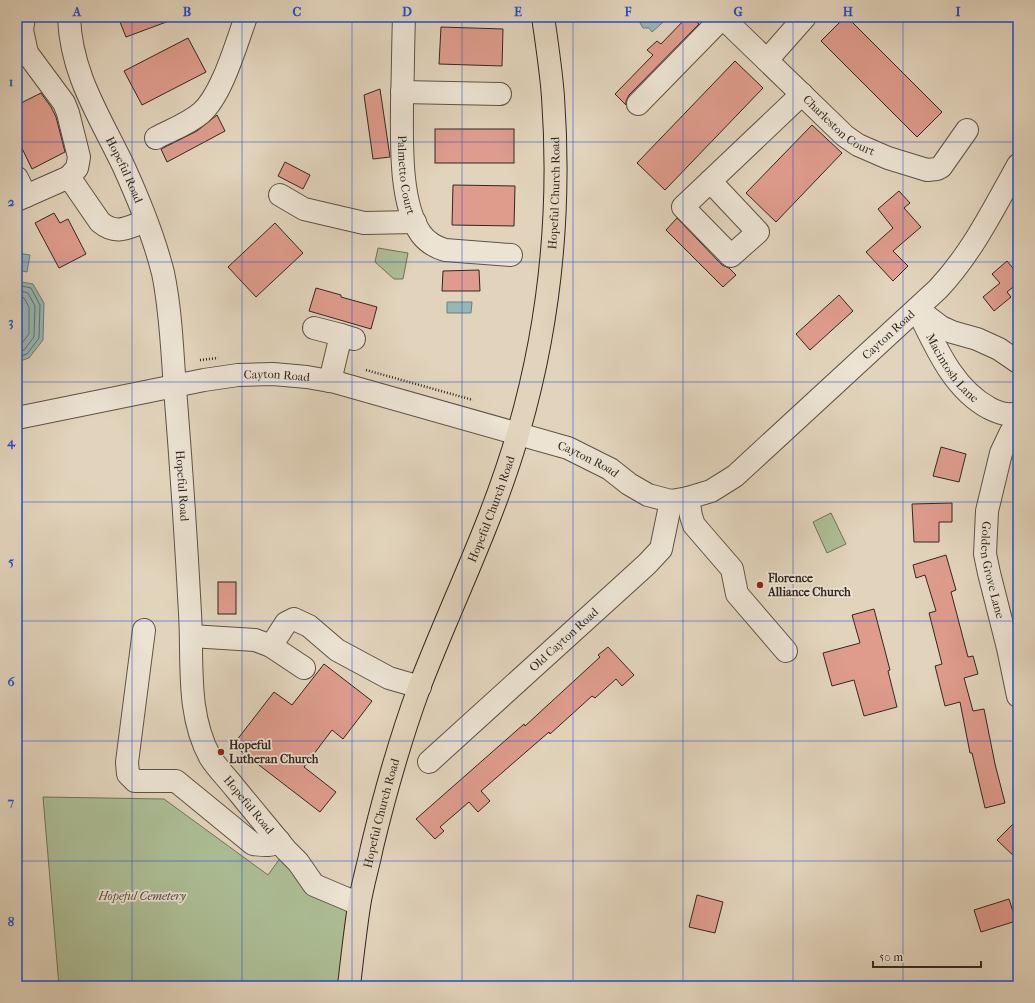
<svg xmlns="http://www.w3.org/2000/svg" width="1035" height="1003" font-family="'IM FELL French Canon',serif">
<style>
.green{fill:#adbe96;stroke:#70725a}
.water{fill:#95b8b4;stroke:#6e7e78}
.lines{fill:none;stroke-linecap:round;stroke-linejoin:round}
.shore{stroke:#64706a;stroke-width:1}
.building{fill:#df9c8d;stroke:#33271f}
.minor-casing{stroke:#5f5246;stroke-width:24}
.major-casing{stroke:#33271f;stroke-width:24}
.path{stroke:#33271f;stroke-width:2.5;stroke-dasharray:1 2;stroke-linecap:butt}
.minor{stroke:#ece3d3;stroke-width:22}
.major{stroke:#e2d4bc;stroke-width:22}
.grid{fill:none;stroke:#1d4ed8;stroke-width:1;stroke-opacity:0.55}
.poi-dot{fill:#8f2418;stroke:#ece3d3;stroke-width:1.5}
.labels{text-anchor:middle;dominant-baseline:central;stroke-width:3.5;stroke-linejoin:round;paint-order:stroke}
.street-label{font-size:12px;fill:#33271f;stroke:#ece3d3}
.poi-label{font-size:12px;font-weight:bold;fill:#33271f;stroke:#ece3d3;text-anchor:start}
.park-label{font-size:12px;font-style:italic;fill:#524d3d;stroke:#ece3d3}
.neatline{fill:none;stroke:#1d4ed8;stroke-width:1.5}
.grid-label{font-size:13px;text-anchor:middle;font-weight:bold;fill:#1d4ed8}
</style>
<rect width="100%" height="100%" fill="#e2d4bc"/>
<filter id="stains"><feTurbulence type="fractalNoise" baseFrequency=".005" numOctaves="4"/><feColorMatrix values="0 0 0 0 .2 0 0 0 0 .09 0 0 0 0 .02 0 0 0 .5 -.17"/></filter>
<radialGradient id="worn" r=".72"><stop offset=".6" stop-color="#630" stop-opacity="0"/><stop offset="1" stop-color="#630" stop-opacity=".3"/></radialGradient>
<g class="green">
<polygon points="378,248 408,253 403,279 394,279 375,262"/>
<polygon points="831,513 846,544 827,553 813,522"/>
<polygon points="43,797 164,799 268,875 286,850 298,862 359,904 349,986 59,986"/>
</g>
<g class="water">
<polygon points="641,17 669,17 652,32 649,28 643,28 640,23 642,19"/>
<polygon points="17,253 30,255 27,272 17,270"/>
<polygon points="17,281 33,284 44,303 43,340 29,358 17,362"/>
<polygon points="447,302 472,302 471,313 447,313"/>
</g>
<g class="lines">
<g class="shore">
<polyline points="17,285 31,288 40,305 39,338 27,354 17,357"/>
<polyline points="17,290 28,293 35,306 34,337 24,350 17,352"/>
<polyline points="17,296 24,298 29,307 29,334 21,344 17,346"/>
</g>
</g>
<g class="building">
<polygon points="118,17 176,17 177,18 126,37"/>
<polygon points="687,17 691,17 699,24 629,95 626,101 626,105 615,94 653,55 647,50 657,41 661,44"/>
<polygon points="845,17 847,17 942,112 917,137 821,41"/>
<polygon points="441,27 503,29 502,66 439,64"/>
<polygon points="188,38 206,72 142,105 124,71"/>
<polygon points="735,61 763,88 665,190 637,163"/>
<polygon points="380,89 390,157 373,159 364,95"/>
<polygon points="41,93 51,107 56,117 65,152 32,169 17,138 17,105"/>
<polygon points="217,115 225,131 167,162 161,149 197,131"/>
<polygon points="812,125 842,153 776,222 746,193"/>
<rect x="435" y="129" width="79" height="34"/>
<polygon points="285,162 310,175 303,189 278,176"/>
<polygon points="453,185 515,186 514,226 452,225"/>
<polygon points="899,191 910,203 904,208 921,227 893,251 908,266 893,281 866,252 893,228 878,209"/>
<polygon points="54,213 60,223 68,219 86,254 59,268 35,223"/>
<polygon points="677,218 722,265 729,268 736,275 723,287 666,230"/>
<polygon points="275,223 303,253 256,297 228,267"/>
<polygon points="1007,261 1018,274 1018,283 1007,292 1011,297 994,311 983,297 1000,283 992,274"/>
<polygon points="479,270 480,291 442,291 443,271"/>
<polygon points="316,288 341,295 341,297 377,307 371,329 309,311"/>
<polygon points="839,295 853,311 810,350 796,334"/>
<polygon points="941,447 966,454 959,482 933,476"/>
<polygon points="952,503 952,522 939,522 939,542 914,542 912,504"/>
<polygon points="946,555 956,590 951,592 968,657 973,656 978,674 964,678 973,711 984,709 995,764 1005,803 985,808 972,753 970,753 960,702 945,706 935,666 942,664 929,613 936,611 925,575 916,578 913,565"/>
<rect x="218" y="582" width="18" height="32"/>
<polygon points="874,609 890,670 888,671 897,707 864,716 854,680 832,686 823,653 860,643 852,615"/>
<polygon points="608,647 634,675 622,686 616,679 595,698 592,696 550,734 549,732 481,791 490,801 478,812 469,802 440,827 444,831 435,839 416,819 524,724 525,726 600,657 598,655"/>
<polygon points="324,664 372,701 343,739 332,730 304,767 336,792 320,812 233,745 274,692 292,705"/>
<polygon points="1018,819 1018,860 997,840"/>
<polygon points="697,895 723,902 715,933 689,927"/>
<polygon points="1009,899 1016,921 981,932 974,910"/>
</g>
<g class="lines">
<g class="minor-casing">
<g id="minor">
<path id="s1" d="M69 17C71 74 99 115 123 165 139 200 154 237 163 273 171 311 172 350 175 388 181 463 186 538 190 613 193 661 186 713 210 757 217 768 227 778 235 788 252 809 269 829 286 850L298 862 314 885 359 904"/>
<path id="s2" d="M404 17C403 45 403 74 402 102 402 139 399 203 421 234 427 242 435 247 445 250L511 255"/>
<path id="s3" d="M722 17 845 136 858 145 888 158 927 170 937 169 941 167 967 130"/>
<polyline points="767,60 805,17"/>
<polyline points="402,92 500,94"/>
<polyline points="638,104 722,18"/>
<path d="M156 138C171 130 188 124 201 113 222 95 236 44 246 17"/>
<path d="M69 177 100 222C117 236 128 227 146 221"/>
<polyline points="17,178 26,196"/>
<polyline points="710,181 758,232 731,256 683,207 802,94"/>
<polyline points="280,195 304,209 364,223 415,222"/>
<polyline points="17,200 69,177 77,168 79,157 68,113 64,103 27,53 22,30 24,17"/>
<path id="s4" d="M917 309C935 345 952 388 989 408 999 413 1007 416 1018 413"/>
<polyline points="920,311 941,327 952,332 977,339 999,349 1018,362"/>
<polyline points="314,328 341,335"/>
<polyline points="330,381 341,335 354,339"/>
<path id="s5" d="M17 418 204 380 238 375 273 374 307 377 335 382 568 448 610 469 629 484 648 495 671 501 688 498 711 491 735 476 938 289C972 253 994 208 1018 165"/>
<path id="s6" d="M1018 423 1011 432 1001 453 987 511 985 554 989 573 1008 648 1018 696"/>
<polyline points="688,498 691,516 694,525 732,569 737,594 786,651"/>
<path d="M144 630 127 762 128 774 135 781H176L253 844C263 845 270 847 279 841"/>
<polyline points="191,636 255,640 271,646 286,623 294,619 309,626 337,650 389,678 420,687"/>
<polyline points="271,646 304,668"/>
<path id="s7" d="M429 762 647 564 661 549 671 501"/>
</g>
</g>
<g class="major-casing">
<g id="major">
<path id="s8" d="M349 986C352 959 355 933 359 906 362 886 368 867 372 847 385 793 400 740 419 688 452 602 494 519 519 430 550 322 561 209 553 97 551 70 547 44 543 17"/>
</g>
</g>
<g class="path">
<polyline points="200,360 218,358"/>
<polyline points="366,370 473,400"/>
</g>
<use href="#minor" class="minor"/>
<use href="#major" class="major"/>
</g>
<path class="grid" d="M132 17V986M242 17V986M352 17V986M462 17V986M573 17V986M683 17V986M793 17V986M903 17V986M17 142H1018M17 262H1018M17 382H1018M17 502H1018M17 621H1018M17 741H1018M17 861H1018"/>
<g class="poi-dot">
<circle cx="760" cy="585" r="4"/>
<circle cx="221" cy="752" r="4"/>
</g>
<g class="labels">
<g class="street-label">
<text stroke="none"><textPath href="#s3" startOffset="160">Charleston Court</textPath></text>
<text stroke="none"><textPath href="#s1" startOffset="164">Hopeful Road</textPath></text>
<text stroke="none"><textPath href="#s2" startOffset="158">Palmetto Court</textPath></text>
<text stroke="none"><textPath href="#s8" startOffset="824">Hopeful Church Road</textPath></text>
<text stroke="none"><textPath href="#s5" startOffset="960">Cayton Road</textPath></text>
<text stroke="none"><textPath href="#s4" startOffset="69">Macintosh Lane</textPath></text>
<text stroke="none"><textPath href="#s5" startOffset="264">Cayton Road</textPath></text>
<text stroke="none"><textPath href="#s5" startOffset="588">Cayton Road</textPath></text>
<text stroke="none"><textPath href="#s1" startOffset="488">Hopeful Road</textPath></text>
<text stroke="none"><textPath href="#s8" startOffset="500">Hopeful Church Road</textPath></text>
<text stroke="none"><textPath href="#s6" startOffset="154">Golden Grove Lane</textPath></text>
<text stroke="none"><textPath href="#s7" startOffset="182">Old Cayton Road</textPath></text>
<text stroke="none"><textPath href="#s1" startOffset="824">Hopeful Road</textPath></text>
<text stroke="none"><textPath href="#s8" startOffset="176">Hopeful Church Road</textPath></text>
</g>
<g class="poi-label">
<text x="768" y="578">Florence<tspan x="768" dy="14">Alliance Church</tspan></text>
<text x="229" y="745">Hopeful<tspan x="229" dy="14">Lutheran Church</tspan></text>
</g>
<g class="park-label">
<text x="142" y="896">Hopeful Cemetery</text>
</g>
</g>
<rect width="1035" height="1003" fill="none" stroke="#e2d4bc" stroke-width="44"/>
<path d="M873 961v6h108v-6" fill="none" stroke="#33271f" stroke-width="2"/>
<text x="879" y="961" font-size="12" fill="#33271f" stroke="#ece3d3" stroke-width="3" paint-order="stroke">50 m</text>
<rect x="22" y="22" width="991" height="959" class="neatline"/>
<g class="grid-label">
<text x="77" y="16">A</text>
<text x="187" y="16">B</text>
<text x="297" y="16">C</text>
<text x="407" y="16">D</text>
<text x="518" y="16">E</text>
<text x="628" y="16">F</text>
<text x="738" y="16">G</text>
<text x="848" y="16">H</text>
<text x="958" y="16">I</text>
<text x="11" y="86">1</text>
<text x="11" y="206">2</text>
<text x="11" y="326">3</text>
<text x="11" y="446">4</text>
<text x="11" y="566">5</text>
<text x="11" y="686">6</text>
<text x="11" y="806">7</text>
<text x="11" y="926">8</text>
</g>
<rect width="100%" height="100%" filter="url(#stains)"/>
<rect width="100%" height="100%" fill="url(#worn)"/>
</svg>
